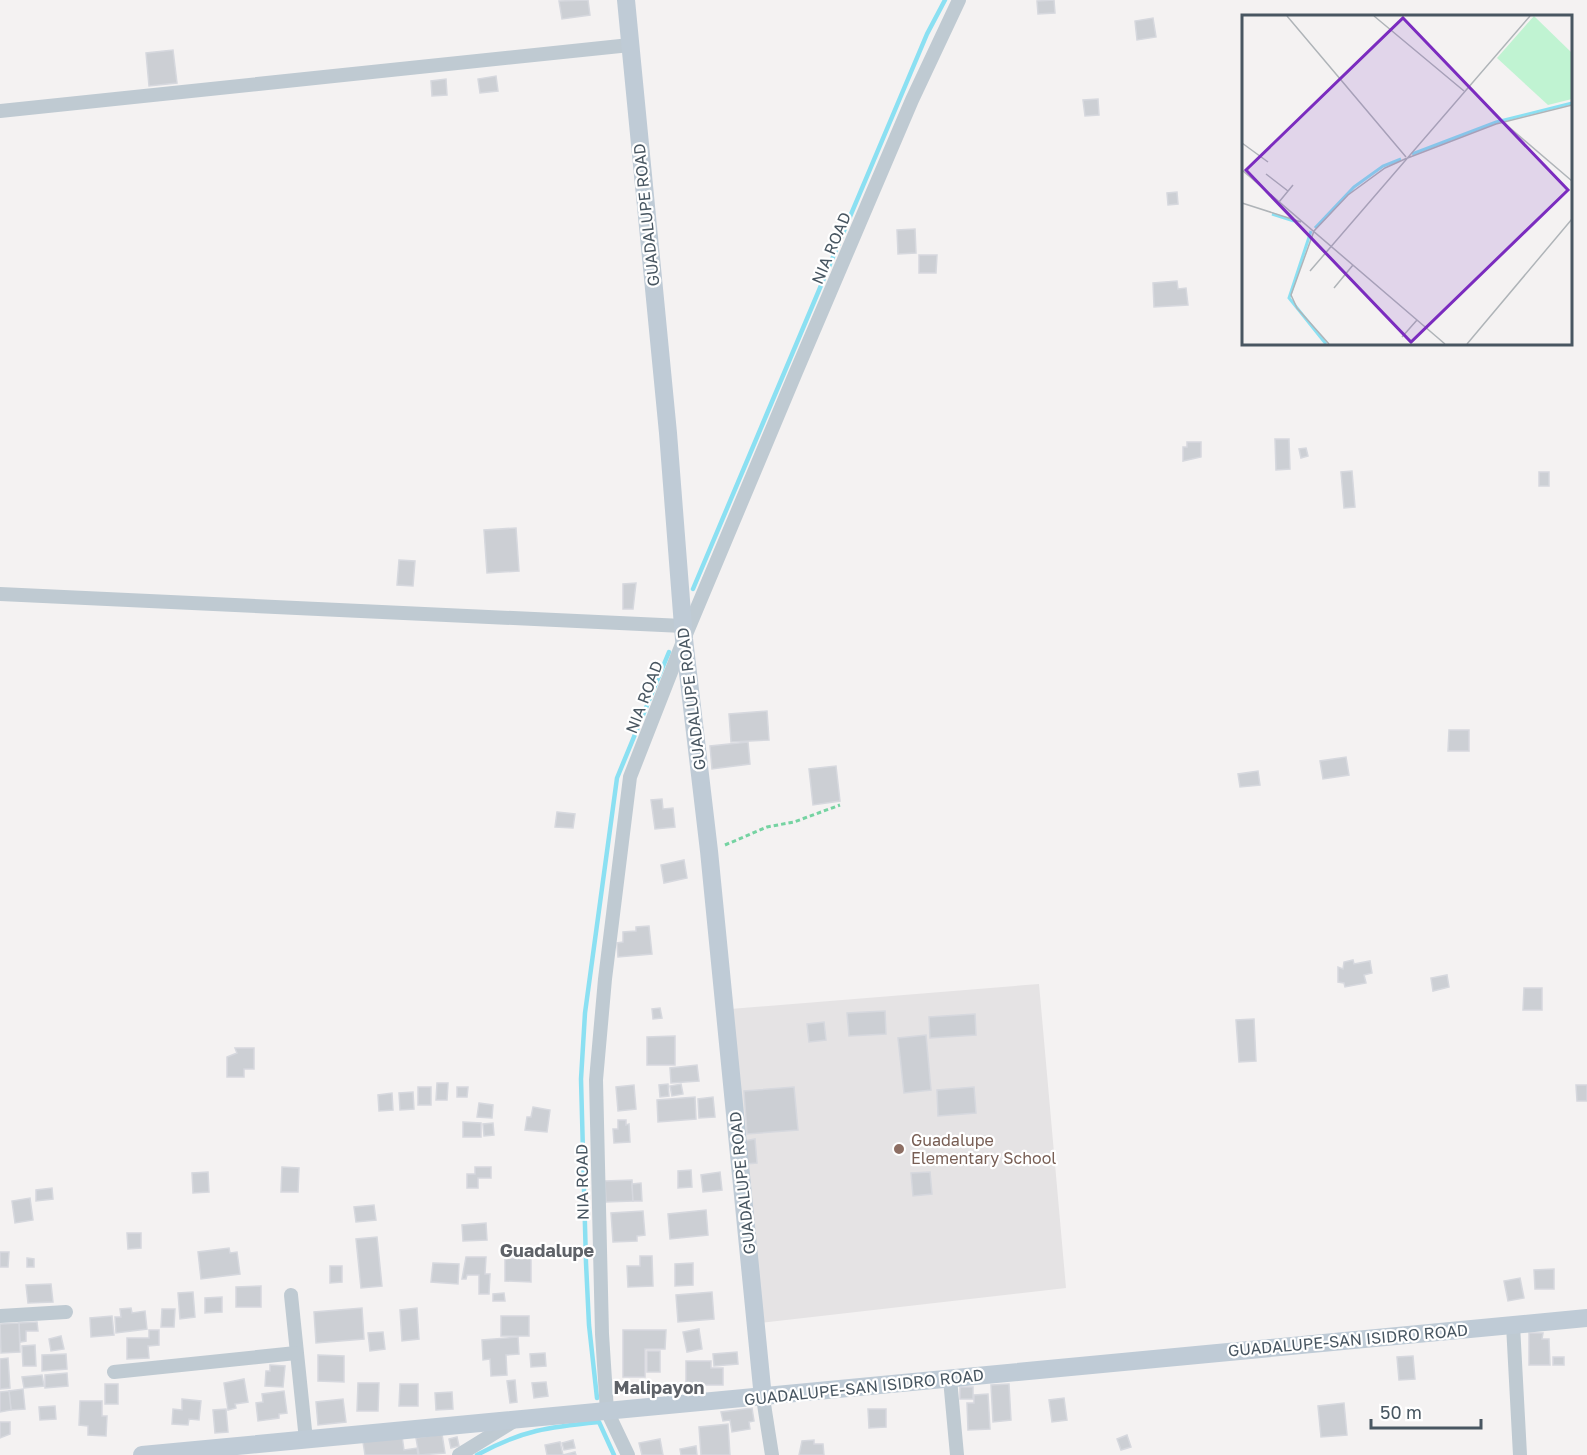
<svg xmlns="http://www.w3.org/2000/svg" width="1587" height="1455" font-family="'Golos Text',sans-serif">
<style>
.education{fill:#e5e3e4}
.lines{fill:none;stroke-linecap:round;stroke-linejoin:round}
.stream{stroke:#8be0f2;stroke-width:4.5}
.building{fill:#cccfd4;stroke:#d6d8de;stroke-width:1.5}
.path{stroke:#75d3a2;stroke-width:3;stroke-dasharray:4.5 3;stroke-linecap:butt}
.street{stroke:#bfcad2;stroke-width:14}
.secondary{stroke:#bfcbd6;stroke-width:18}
.education-dot{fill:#8d6e63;stroke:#fff;stroke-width:2}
.labels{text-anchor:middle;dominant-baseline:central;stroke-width:4.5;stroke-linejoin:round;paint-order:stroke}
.street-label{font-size:16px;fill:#485661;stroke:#fff}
.education-label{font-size:16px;fill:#785e54;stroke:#fff;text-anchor:start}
.neighbourhood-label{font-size:18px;font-weight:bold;fill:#5e6268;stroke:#fff}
.inset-river{fill:none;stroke:#8be0f2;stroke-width:3}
.inset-road{fill:none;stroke:#afb4b8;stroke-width:1.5}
.view{fill:#7b2cbf;fill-opacity:0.15;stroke:#7b2cbf;stroke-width:3}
.inset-edge{fill:none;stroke:#485661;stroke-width:3}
</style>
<rect width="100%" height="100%" fill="#f4f2f2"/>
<polygon class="education" points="1039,984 1066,1288 760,1323 730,1009"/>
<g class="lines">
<g class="stream">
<polyline points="693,589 927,34 945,0"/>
<polyline points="597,1398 589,1325 586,1263 581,1079 585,1013 617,778 669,652"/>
<path d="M477 1455C522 1430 549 1427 599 1422L614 1455"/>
</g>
</g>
<g class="building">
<polygon points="588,0 590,15 562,19 559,1"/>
<polygon points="1054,0 1055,13 1038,14 1037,1"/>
<polygon points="1153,18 1156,37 1137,40 1135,21"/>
<polygon points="173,50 177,83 149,86 146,53"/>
<polygon points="496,76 498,91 480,93 478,79"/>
<polygon points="446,79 447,95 432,96 431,81"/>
<polygon points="1098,99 1099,115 1085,116 1083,100"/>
<polygon points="1177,192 1178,204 1168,205 1167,193"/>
<polygon points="915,229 916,253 898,254 897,230"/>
<polygon points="919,255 937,255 936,273 919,273"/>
<polygon points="1177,281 1178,289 1186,288 1188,305 1154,307 1153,283"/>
<polygon points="1275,439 1289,439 1290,469 1276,470"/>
<polygon points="1187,442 1201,442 1201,457 1183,461 1183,447 1187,447"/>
<polygon points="1306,448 1308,456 1301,458 1299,449"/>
<polygon points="1352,471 1355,507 1344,508 1341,472"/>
<rect x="1539" y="472" width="10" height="14"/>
<polygon points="516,528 519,571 487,573 484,530"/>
<polygon points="399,560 415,561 413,586 397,585"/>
<polygon points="636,583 633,609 623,609 623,584"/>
<polygon points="767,711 769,740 731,742 729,714"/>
<polygon points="1449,730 1469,730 1469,751 1448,751"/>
<polygon points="748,742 750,764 712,769 710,746"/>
<polygon points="1346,757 1349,775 1323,779 1320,761"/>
<polygon points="836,766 840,801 813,805 809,769"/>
<polygon points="1258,771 1260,785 1240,787 1238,774"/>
<polygon points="662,799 663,809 673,808 675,827 655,829 651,800"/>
<polygon points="557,812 575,814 573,828 555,827"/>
<polygon points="684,860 687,878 664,883 661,865"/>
<polygon points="649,926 652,954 618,957 617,943 623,942 623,932 636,931 636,927"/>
<polygon points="1353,960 1354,964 1370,961 1372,973 1364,975 1366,983 1345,987 1344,983 1338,982 1338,967 1343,969 1344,962"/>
<polygon points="1447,975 1449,987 1433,991 1431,978"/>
<polygon points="1524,988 1542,988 1542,1010 1523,1010"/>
<polygon points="660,1008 662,1018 653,1019 652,1009"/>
<polygon points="885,1011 886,1034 849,1036 847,1013"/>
<polygon points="975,1014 976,1035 930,1038 929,1017"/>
<polygon points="1254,1019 1256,1061 1239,1062 1236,1020"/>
<polygon points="824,1022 826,1040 809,1042 807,1024"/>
<polygon points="926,1035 931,1090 904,1093 898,1038"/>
<polygon points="675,1036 675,1065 647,1065 647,1037"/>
<polygon points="235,1048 254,1048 254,1069 244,1069 244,1077 227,1077 227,1057 237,1053"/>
<polygon points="697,1065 699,1081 671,1083 670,1068"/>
<polygon points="437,1083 448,1083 447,1100 436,1100"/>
<polygon points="668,1084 669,1096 660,1097 659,1085"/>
<polygon points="681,1084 683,1094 672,1096 670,1086"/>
<polygon points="634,1085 636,1109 618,1111 616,1087"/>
<polygon points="1576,1085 1587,1085 1587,1101 1577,1101"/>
<rect x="418" y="1087" width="13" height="18"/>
<polygon points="457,1087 468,1087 467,1097 457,1097"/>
<polygon points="794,1087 798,1130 747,1134 744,1091"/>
<polygon points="974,1087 976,1113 938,1116 937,1090"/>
<polygon points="413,1092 414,1109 400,1110 399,1093"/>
<polygon points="392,1093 393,1110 379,1111 378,1095"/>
<polygon points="695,1097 696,1119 658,1122 657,1100"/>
<polygon points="713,1097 715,1117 699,1118 698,1099"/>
<polygon points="479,1103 493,1105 492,1118 477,1117"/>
<polygon points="533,1107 550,1110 547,1132 525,1130 527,1117 531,1117"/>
<polygon points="618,1120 626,1120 626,1125 629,1124 630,1142 614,1143 613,1129 618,1129"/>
<polygon points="463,1122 481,1123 481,1137 463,1137"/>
<polygon points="493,1123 494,1135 484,1136 483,1124"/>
<polygon points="755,1139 757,1163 746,1164 744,1141"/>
<polygon points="282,1167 299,1168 298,1192 281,1192"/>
<polygon points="475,1167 491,1167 491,1178 478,1178 478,1188 467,1188 467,1174 475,1174"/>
<polygon points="691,1170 692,1187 678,1188 678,1171"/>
<polygon points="208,1172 209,1192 193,1193 192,1173"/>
<polygon points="720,1172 722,1190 703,1192 701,1175"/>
<polygon points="930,1172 932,1194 913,1196 911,1173"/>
<polygon points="632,1180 633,1201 606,1202 605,1181"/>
<polygon points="641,1183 642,1201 633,1201 632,1184"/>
<polygon points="52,1188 53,1199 36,1201 36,1190"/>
<polygon points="30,1198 33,1220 15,1223 12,1201"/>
<polygon points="374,1205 376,1220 356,1222 354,1207"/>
<polygon points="706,1210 708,1235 670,1239 668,1214"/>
<polygon points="643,1211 645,1235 637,1236 637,1241 613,1242 611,1213"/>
<polygon points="486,1223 487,1240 463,1241 462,1225"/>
<polygon points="127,1233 141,1233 141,1248 128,1249"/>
<polygon points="377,1237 382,1286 361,1288 356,1239"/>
<polygon points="229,1248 230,1253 237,1252 240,1274 201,1279 198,1252"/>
<polygon points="0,1252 9,1252 8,1267 0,1267"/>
<polygon points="640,1256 652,1256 653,1286 628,1287 627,1266 640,1266"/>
<polygon points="466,1257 486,1257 485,1274 490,1274 489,1294 479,1294 479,1275 467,1275 466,1279 462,1279"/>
<polygon points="27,1258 34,1259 34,1267 27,1267"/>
<polygon points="505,1258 531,1259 531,1282 505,1281"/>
<polygon points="433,1263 459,1264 458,1284 431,1282"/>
<polygon points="693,1263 693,1285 675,1286 675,1264"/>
<polygon points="330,1266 342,1266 342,1282 330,1283"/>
<polygon points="1554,1269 1554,1289 1535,1289 1534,1270"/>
<polygon points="1520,1278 1524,1298 1508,1301 1504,1281"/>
<polygon points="51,1284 53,1302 28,1303 26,1285"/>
<polygon points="261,1286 261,1307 236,1307 236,1287"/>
<polygon points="193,1292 195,1317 180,1319 178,1293"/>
<polygon points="712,1292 714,1319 678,1322 676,1295"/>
<polygon points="504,1293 505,1301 493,1301 493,1294"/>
<polygon points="222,1297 222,1312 205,1313 205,1298"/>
<polygon points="131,1308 132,1313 145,1311 147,1329 116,1333 115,1317 121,1317 120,1309"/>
<polygon points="362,1308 364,1339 316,1343 314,1312"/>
<polygon points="417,1308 419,1339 402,1341 400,1310"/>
<polygon points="162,1309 175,1309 174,1327 161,1327"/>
<polygon points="112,1316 114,1335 91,1337 90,1318"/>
<rect x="501" y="1316" width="28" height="20"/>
<polygon points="37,1322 38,1331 26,1331 26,1341 20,1342 19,1323"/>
<polygon points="19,1323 20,1352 1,1353 0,1324"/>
<polygon points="699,1329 702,1349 687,1352 683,1332"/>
<polygon points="149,1330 159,1330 159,1345 148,1346 149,1358 127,1359 127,1338 149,1338"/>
<polygon points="623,1330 666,1330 665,1349 645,1349 645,1377 623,1377"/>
<polygon points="383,1332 385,1349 370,1351 368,1333"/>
<polygon points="1529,1333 1543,1333 1542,1339 1549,1339 1550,1365 1529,1365"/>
<polygon points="61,1336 64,1349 51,1351 49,1339"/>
<polygon points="518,1337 519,1354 506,1355 507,1375 491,1376 490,1359 483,1360 482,1340"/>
<polygon points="35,1345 36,1366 23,1366 22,1346"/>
<rect x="647" y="1351" width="13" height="21"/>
<polygon points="737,1352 738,1364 714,1366 713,1354"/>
<polygon points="545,1353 546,1366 531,1367 530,1354"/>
<polygon points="66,1354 67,1369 42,1371 42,1355"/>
<polygon points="318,1355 344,1356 344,1382 318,1381"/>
<polygon points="1413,1356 1415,1379 1399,1380 1397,1357"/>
<rect x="1553" y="1357" width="11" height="8"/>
<polygon points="8,1358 10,1388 0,1389 0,1359"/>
<polygon points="686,1361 711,1361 711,1368 723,1368 723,1385 686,1385"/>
<polygon points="270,1365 285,1366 283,1387 265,1386 266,1371 270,1371"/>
<polygon points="67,1373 68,1386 45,1388 45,1375"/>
<polygon points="42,1375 44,1386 24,1388 22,1377"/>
<polygon points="244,1379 248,1402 235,1404 236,1408 228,1410 224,1383"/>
<polygon points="515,1380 517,1402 510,1403 507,1381"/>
<polygon points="546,1382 548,1396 534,1398 532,1383"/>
<polygon points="358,1383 379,1383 378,1411 357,1411"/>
<rect x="105" y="1384" width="13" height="20"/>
<polygon points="400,1384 418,1384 418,1406 399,1406"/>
<polygon points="1009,1384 1011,1420 993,1422 991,1385"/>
<rect x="960" y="1387" width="13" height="12"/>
<polygon points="23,1389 25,1409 11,1410 9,1391"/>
<polygon points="9,1391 11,1410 0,1412 0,1392"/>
<polygon points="284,1391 287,1413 279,1414 279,1418 258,1421 256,1403 263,1402 262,1394"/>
<polygon points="452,1392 453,1409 436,1410 435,1393"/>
<polygon points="988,1394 990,1429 968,1430 967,1403 974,1403 974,1395"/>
<polygon points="1064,1398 1067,1420 1052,1422 1049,1400"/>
<polygon points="182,1399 201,1401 199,1420 189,1419 188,1425 172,1424 173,1409 182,1410"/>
<polygon points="343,1399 346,1422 318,1425 316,1402"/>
<polygon points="80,1401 102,1401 102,1416 107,1416 106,1436 88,1435 88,1426 79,1425"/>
<polygon points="1344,1403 1347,1435 1321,1437 1318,1406"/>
<polygon points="55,1406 56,1419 40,1420 39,1407"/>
<polygon points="752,1408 754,1421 749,1422 750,1429 732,1432 730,1420 723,1421 721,1412"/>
<polygon points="226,1409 228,1432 215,1433 213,1410"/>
<polygon points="868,1409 886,1409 886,1427 869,1428"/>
<polygon points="0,1422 10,1422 10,1434 0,1438"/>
<polygon points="728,1424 730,1455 701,1455 699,1427"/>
<polygon points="442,1434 445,1453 419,1455 416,1438"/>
<polygon points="1127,1435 1131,1447 1121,1450 1117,1439"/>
<polygon points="402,1436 404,1450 417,1448 418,1455 365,1455 363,1442"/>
<polygon points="457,1437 459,1446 451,1448 449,1439"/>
<polygon points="660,1439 663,1455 642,1455 639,1443"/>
<polygon points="573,1440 575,1448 564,1450 562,1443"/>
<polygon points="814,1440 814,1444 823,1444 824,1455 799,1455 802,1441"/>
<polygon points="560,1442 563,1455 575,1452 576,1455 547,1455 545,1445"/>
<polygon points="696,1446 697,1455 681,1455 680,1449"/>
</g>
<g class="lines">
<polyline class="path" points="725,845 767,827 794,822 840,805"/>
<g class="street">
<polyline points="0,111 630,45"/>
<polyline points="0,594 683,626"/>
<polyline points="291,1295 306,1440"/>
<polyline points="0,1316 66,1312"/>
<polyline points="1513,1325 1520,1455"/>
<polyline points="114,1372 296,1353"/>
<polyline points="950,1379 957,1455"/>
<polyline points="763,1398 772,1455"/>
<polyline points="459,1455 514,1421"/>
<polyline points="628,1455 607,1411 602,1334 596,1080 605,979 630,777 684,639 796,372 912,100 959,0"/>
</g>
<g class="secondary">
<polyline points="626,0 668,433 684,639 709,851 763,1398"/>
<polyline points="142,1455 1587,1318"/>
</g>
</g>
<circle class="education-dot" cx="899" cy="1149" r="6"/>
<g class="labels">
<g class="street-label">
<text transform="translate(646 215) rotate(-96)">GUADALUPE ROAD</text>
<text transform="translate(831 248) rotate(-67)">NIA ROAD</text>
<text transform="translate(644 697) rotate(-69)">NIA ROAD</text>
<text transform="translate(691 699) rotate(-97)">GUADALUPE ROAD</text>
<text transform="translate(582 1182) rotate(-91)">NIA ROAD</text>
<text transform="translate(742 1183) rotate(-96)">GUADALUPE ROAD</text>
<text transform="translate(1348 1340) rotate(-5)">GUADALUPE-SAN ISIDRO ROAD</text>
<text transform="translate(864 1387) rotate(-6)">GUADALUPE-SAN ISIDRO ROAD</text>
</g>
<g class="education-label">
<text x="911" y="1140">Guadalupe<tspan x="911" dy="18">Elementary School</tspan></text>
</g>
<g class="neighbourhood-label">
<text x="547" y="1250">Guadalupe</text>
<text x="659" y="1387">Malipayon</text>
</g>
</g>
<g transform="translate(1242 15)">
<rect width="330" height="330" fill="#f4f2f2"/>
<path d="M292 1 330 38V84L306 90 255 43Z" fill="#c0f3d2"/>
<path class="inset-river" d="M170 139 254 107 330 88M30 199 52 206M73 213 112 172 141 151 159 144M69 216 47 283 84 329"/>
<path class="inset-road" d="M45 1 164 142M132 1 222 76M261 107 330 166M0 128 26 147M0 155 203 329M24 159 46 176M37 187 51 170M0 188 59 207M68 256 288 1M92 273 111 250M160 322 175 305M87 329 55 293 49 280 72 216 106 180 143 153 163 144 254 109 330 90M225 329 330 204"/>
<path class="view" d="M161 3 326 175 169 327 4 155Z"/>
<rect width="330" height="330" class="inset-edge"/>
</g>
<path d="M1371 1419v9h110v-9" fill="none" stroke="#485661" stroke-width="3"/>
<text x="1380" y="1419" font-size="18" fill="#485661" stroke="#ffffff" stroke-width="4.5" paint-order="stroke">50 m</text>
</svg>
